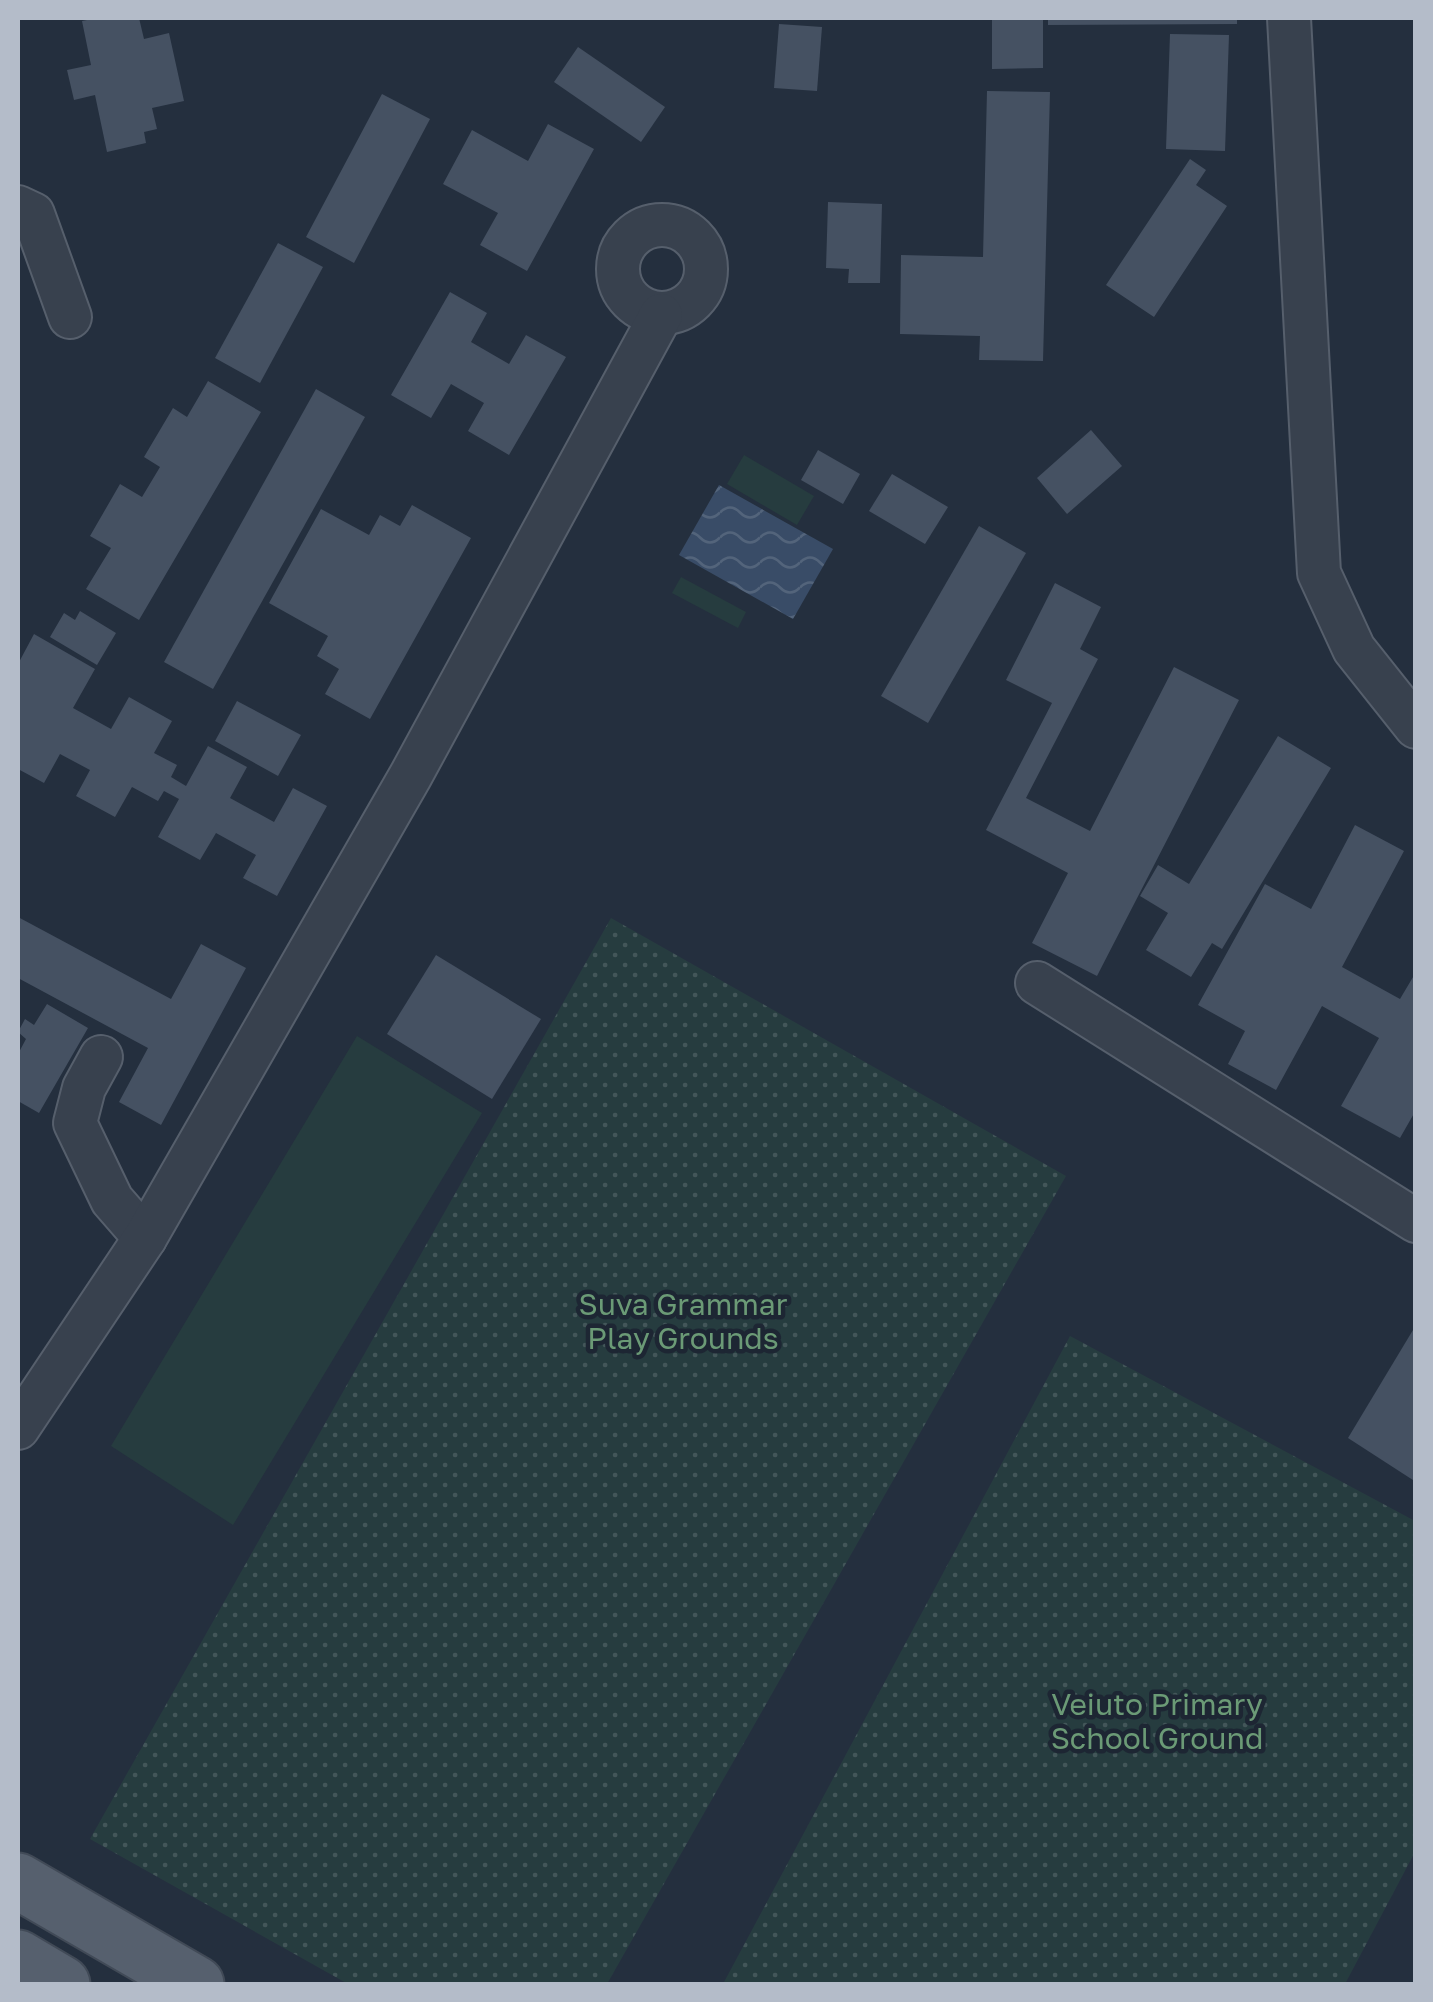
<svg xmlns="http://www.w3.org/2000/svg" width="1433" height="2002" font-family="'Golos Text',sans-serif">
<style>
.grass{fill:#263c3f}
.park{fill:url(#park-dots)}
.water{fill:url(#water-waves)}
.building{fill:#455162}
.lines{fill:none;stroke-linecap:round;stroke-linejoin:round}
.minor-casing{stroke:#565f6c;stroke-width:46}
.major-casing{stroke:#414a57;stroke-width:59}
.minor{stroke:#38414e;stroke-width:42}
.major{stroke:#56606e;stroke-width:55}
.labels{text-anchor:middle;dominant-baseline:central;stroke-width:9;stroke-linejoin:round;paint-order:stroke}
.park-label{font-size:30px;fill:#6b9a76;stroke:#1d2633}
</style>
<defs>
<pattern id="park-dots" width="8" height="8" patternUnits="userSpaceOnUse" patternTransform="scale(2.5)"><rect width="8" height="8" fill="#263c3f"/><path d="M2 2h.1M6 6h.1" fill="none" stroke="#435659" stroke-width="1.8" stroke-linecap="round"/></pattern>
<pattern id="water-waves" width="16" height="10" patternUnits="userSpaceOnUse" patternTransform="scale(2.5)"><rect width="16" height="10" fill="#394c67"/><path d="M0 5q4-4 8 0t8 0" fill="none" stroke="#53647b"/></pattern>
</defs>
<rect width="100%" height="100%" fill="#242f3e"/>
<g class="grass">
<polygon points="744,455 814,496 797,525 727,484"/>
<polygon points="681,577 746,612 738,628 672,593"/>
<polygon points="357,1036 482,1113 233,1525 111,1446"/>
</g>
<g class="park">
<polygon points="611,918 1066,1176 607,1984 348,1984 90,1839"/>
<polygon points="1070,1336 1415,1521 1415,1852 1345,1984 723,1984"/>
</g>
<polygon class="water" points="719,485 833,549 793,619 679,555"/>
<g class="building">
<polygon points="97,18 139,18 144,39 169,33 184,101 152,108 157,129 144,132 146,143 107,152 95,95 74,100 67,70 91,65 82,21"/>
<polygon points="992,18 1043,18 1043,68 992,69"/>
<polygon points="1048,18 1237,18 1237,24 1048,25"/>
<polygon points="779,24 822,27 817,91 774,88"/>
<polygon points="1170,34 1229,35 1225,151 1166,149"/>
<polygon points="578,47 665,107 641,142 554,82"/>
<polygon points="987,91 1050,92 1043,361 979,360 980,336 900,334 901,255 983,257"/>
<polygon points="382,94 430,119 354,263 306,237"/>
<polygon points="548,124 594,149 527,271 480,245 498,213 443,184 472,130 528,161"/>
<polygon points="1190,159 1206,170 1196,185 1227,206 1154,317 1106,285"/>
<polygon points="828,202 882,204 880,283 848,283 849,269 826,268"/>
<polygon points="278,243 323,267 260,383 215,358"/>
<polygon points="450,292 487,313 471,342 509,364 526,335 566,357 509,455 468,431 484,403 451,384 431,418 391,395"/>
<polygon points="208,381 261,412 139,620 86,589 111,548 90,536 120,484 142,497 160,467 144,457 173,408 187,417"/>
<polygon points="316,389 365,417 213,689 164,662"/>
<polygon points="1091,430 1122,466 1067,514 1037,478"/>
<polygon points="818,450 860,474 843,504 801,480"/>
<polygon points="892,474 948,507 925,544 869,511"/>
<polygon points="412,505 471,538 370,719 325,694 339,669 317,656 328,636 269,603 321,509 369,535 380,515 400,526"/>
<polygon points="979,526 1026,553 928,723 881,696"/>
<polygon points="1055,583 1101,607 1080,649 1098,659 1026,798 1090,831 1174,667 1239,700 1097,976 1032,943 1068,873 986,830 1052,703 1006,680"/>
<polygon points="80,611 116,633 97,665 50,637 64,613 75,620"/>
<polygon points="34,634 95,669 73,708 111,729 129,697 172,721 154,753 177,765 171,777 186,786 208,746 247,767 230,798 274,822 293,788 327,806 277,896 243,878 256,855 216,833 200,860 158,837 179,799 164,791 158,801 132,787 115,817 76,796 90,770 60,754 44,783 18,769 18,664"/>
<polygon points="237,701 301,735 278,776 215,741"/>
<polygon points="1278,736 1331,768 1222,949 1212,943 1191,977 1146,950 1168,913 1140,896 1158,865 1189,884"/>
<polygon points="1355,825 1404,851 1342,967 1400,999 1416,972 1416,1110 1400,1138 1341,1106 1379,1038 1322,1006 1276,1090 1228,1064 1245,1031 1198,1005 1265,884 1311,909"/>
<polygon points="18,917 171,999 201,944 246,968 161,1125 119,1102 148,1048 18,978"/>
<polygon points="436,955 541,1019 492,1099 387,1034"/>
<polygon points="47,1004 88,1028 39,1113 18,1101 18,1054 26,1039 18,1032 25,1019 34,1025"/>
<polygon points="1416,1325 1416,1482 1348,1438"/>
</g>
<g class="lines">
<g class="minor-casing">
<g id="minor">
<polyline points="1289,18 1319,573 1354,649 1416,727"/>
<polyline points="18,207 33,214 70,317"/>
<circle cx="662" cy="269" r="44"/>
<polyline points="1037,983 1416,1221"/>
<polyline points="101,1057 84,1088 75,1123 112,1200 145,1238"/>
<polyline points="18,1428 145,1238 411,775 661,315"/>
</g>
</g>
<g class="major-casing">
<g id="major">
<polyline points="18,1881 196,1984"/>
<polyline points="18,1958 62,1984"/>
</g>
</g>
<use href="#minor" class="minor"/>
<use href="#major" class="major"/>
</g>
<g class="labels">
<g class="park-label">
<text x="683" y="1304">Suva Grammar<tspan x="683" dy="34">Play Grounds</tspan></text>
<text x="1157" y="1704">Veiuto Primary<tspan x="1157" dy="34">School Ground</tspan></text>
</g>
</g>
<rect width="1433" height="2002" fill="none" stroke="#b4bcc9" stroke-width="40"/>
</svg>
